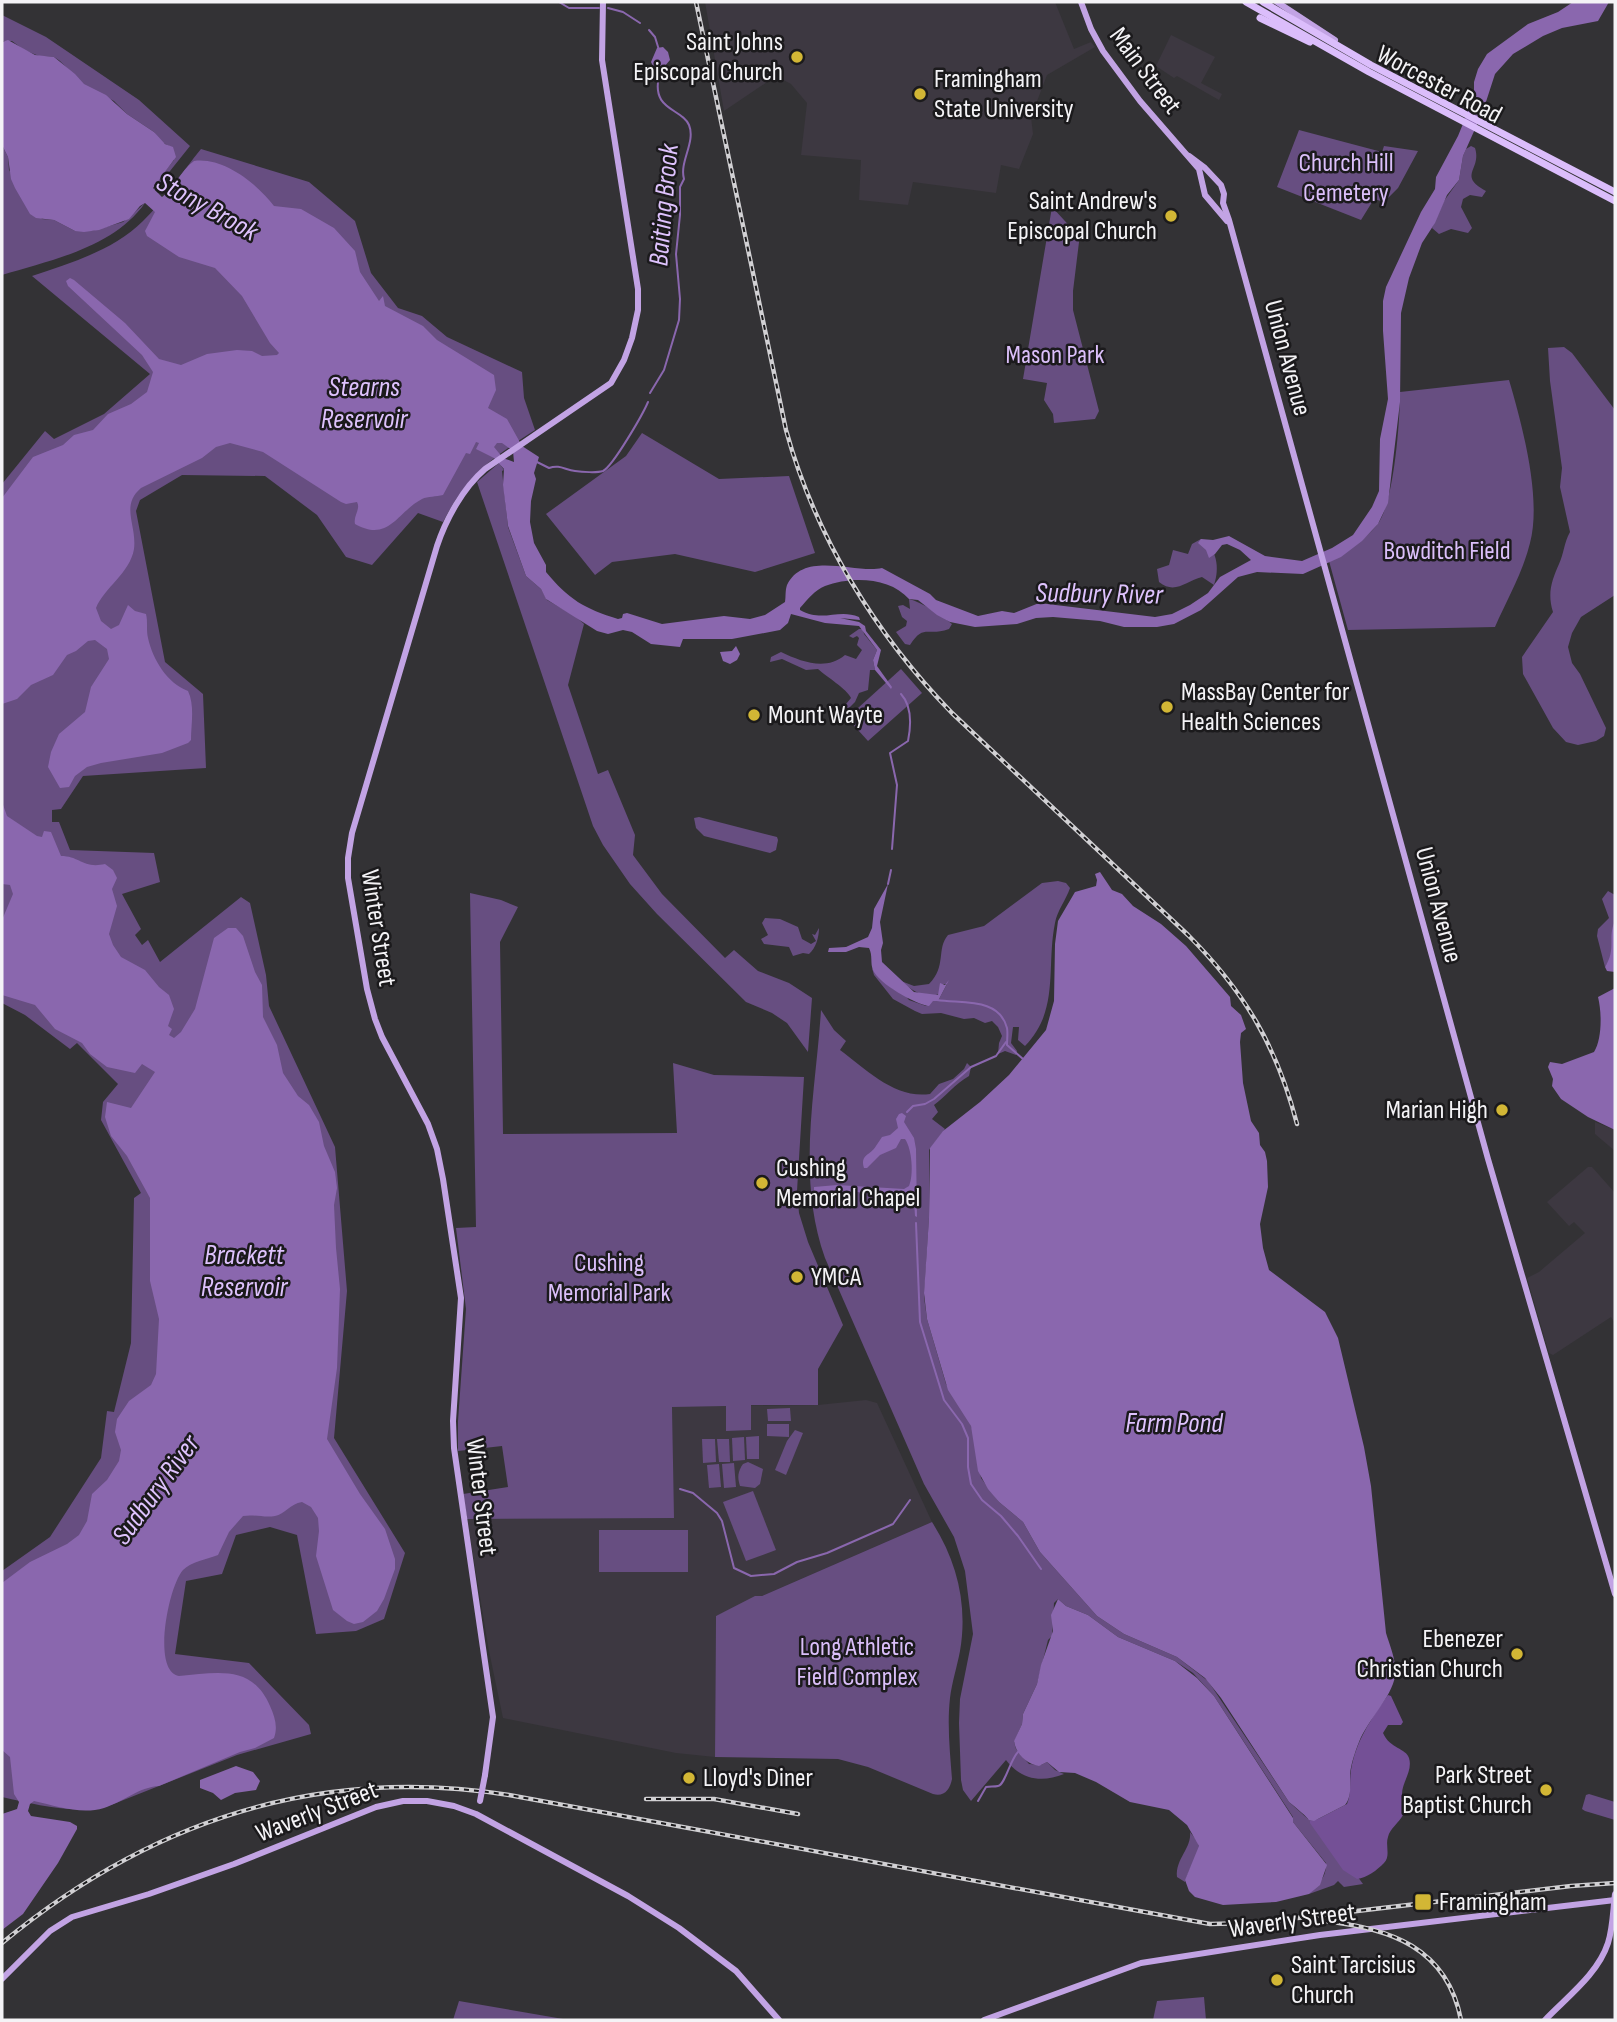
<svg xmlns="http://www.w3.org/2000/svg" width="1617" height="2022" font-family="'Sofia Sans Condensed',sans-serif">
<style>
.built{fill:#3d3841}
.green{fill:#674e81}
.forest{fill:#745096}
.water{fill:#8a67ae;fill-rule:evenodd}
.lines{fill:none;stroke-linecap:round;stroke-linejoin:round}
.stream{stroke:#8a67ae;stroke-width:2}
.major{stroke:#c2a3e4;stroke-width:6}
.highway{stroke:#dbbdfb;stroke-width:7}
.rail-casing{stroke:#d1d0d3;stroke-width:4.5}
.rail{stroke:#1b1a1c;stroke-width:2;stroke-dasharray:5;stroke-linecap:butt}
.major-bridge{stroke:#c2a3e4;stroke-width:6}
.poi-dot{fill:#d2b635;stroke:#1b1a1c;stroke-width:2.5}
.labels{text-anchor:middle;dominant-baseline:central;stroke-width:5;stroke-linejoin:round;paint-order:stroke}
.poi-label{font-size:26px;fill:#f4f3f6;stroke:#1b1a1c;text-anchor:start}
.street-label{font-size:26px;fill:#f4f3f6;stroke:#1b1a1c}
.park-label{font-size:26px;fill:#dbbffa;stroke:#1b1a1c}
.water-label{font-size:28px;font-style:italic;fill:#dec2fd;stroke:#1b1a1c}
</style>
<rect width="100%" height="100%" fill="#333235"/>
<g class="built">
<polygon points="705,2 1055,2 1074,49 1091,42 1095,47 1047,75 1031,117 1033,134 1019,169 1001,165 996,193 913,182 908,205 859,200 861,160 801,155 807,103 791,84 776,76 724,111"/>
<polygon points="1171,35 1215,57 1201,83 1222,94 1219,100 1177,76 1174,78 1156,66"/>
<polygon points="1595,1122 1615,1130 1615,1151 1595,1134"/>
<polygon points="1588,1167 1592,1167 1615,1193 1615,1323 1611,1317 1553,1355 1549,1353 1527,1278 1539,1272 1585,1233 1574,1222 1569,1226 1547,1202"/>
<polygon points="866,1400 877,1403 932,1522 716,1616 715,1757 676,1753 503,1718 489,1651 467,1519 673,1517 672,1406 818,1405"/>
</g>
<g class="green">
<polygon points="2,15 46,37 139,100 190,146 154,191 154,185 174,160 169,146 160,141 154,132 127,114 114,101 84,85 60,61 54,57 39,56 24,50 12,41 2,41"/>
<polygon points="1299,130 1382,152 1384,146 1418,151 1398,188 1384,202 1374,199 1361,220 1277,187"/>
<path d="M2 145 8 157 9 170 42 219 54 220 75 231H92L123 222 145 203C113 248 51 260 2 275Z"/>
<path d="M1471 146 1475 148C1482 170 1457 175 1486 191L1482 197 1470 195 1463 199 1461 207 1472 228 1468 233 1451 229 1439 234 1432 228 1444 201 1459 180 1463 156 1466 149Z"/>
<path d="M201 149 309 182 355 221 371 273 398 308 422 316 447 337 522 372 524 398 535 430C491 459 468 473 443 522L418 513 372 565 346 557 317 515 265 476 182 475 140 500 136 511 165 662 203 694 206 768 83 776 61 809 52 810V822H59L70 850 154 853 160 882 122 894 141 929 135 935 142 945 148 940 160 962 241 897 250 903 266 975 269 1006 335 1147 347 1291 334 1438 405 1553 384 1619 356 1631 316 1634 297 1535 270 1527 236 1535 222 1574 186 1581 175 1654 249 1663 309 1725 311 1734 237 1755 111 1805C73 1815 39 1805 2 1797V1571L50 1537 101 1458 107 1411 114 1412 131 1343 134 1198 141 1193 101 1120 103 1102 118 1084 77 1043 70 1049 25 1015 2 1003V484L45 431 54 439 104 414 150 374 32 276C71 263 114 250 143 221 165 200 182 172 201 149Z"/>
<polygon points="1052,207 1076,233 1080,234 1073,291 1073,310 1099,411 1095,419 1054,423 1053,414 1044,400 1047,383 1023,379"/>
<path d="M1564 347 1572 353 1615 410V595L1581 617 1572 633 1568 647 1572 663 1580 674 1606 728 1604 736 1596 741 1578 745 1566 742 1553 728 1523 674 1522 657 1553 612C1547 593 1552 580 1559 564 1564 553 1564 543 1570 532L1560 487 1562 468 1550 381 1548 348Z"/>
<path d="M1509 380C1522 424 1542 498 1530 543 1523 572 1507 600 1495 627L1348 630 1329 561C1347 550 1363 542 1377 525 1394 504 1400 421 1400 392Z"/>
<polygon points="642,433 719,479 789,476 815,553 755,572 675,554 612,562 595,575 546,514 626,456"/>
<polygon points="499,463 504,470 502,471 508,527 526,576 541,589 547,600 575,616 584,624 568,685 598,774 608,770 635,835 633,855 662,894 725,958 734,950 758,971 789,983 812,998 808,1052 787,1023 772,1013 746,1002 657,914 630,884 603,845 593,826 477,482"/>
<path d="M1201 539C1217 548 1220 568 1214 585L1202 577C1186 581 1175 595 1159 582L1157 569 1169 565 1173 550 1188 554 1192 544Z"/>
<path d="M909 599C921 602 943 616 952 624L949 629C927 637 924 623 910 645L905 644 896 632 906 626 907 621 902 617 898 606 903 605 910 609Z"/>
<path d="M859 629H863L864 634 877 650 873 660 875 670H870L868 690 859 693 855 702 847 710 846 704 851 698C847 689 827 677 818 669L806 670 782 659 770 662 771 657 781 652C802 662 826 671 845 655L856 659 862 650 857 645 859 638 857 636 853 638 849 636Z"/>
<polygon points="901,669 922,693 868,741 847,718"/>
<polygon points="699,817 777,837 778,840 776,850 770,853 704,836 696,828 694,818"/>
<path d="M1058 881 1066 883 1070 888C1066 900 1057 911 1055 923 1046 967 1060 1010 1025 1046L1018 1040 1019 1027H1013L1011 1043 1017 1051 1016 1055 1005 1051 998 1054 999 1043 1002 1036 998 1027 992 1021 985 1023 974 1018 964 1019 941 1013 922 1014 915 1011 893 999 874 975 872 968 893 989 903 993 909 1000 926 1006 933 1000 938 1001 947 984H941L939 994C925 999 912 991 901 981L914 986 929 984C947 966 936 949 948 935L984 926 1042 883Z"/>
<polygon points="1608,891 1615,895 1615,921 1612,937 1613,955 1605,967 1597,936 1598,929 1609,918 1602,899"/>
<polygon points="470,893 501,900 518,907 500,942 503,1134 677,1133 673,1063 714,1075 804,1077 797,1191 799,1213 808,1242 843,1325 818,1369 818,1405 751,1405 751,1430 726,1431 726,1406 672,1407 674,1518 467,1519 463,1494 508,1487 502,1446 458,1451 458,1421 466,1309 456,1228 476,1227"/>
<path d="M765 918 780 919 798 927 802 939 811 944 816 941 812 934 815 935 819 928C819 937 816 948 809 954L803 953 793 956 789 947 764 944 761 939 768 935 762 923Z"/>
<path d="M821 1010 834 1030 846 1041 840 1050C867 1070 895 1099 930 1094L939 1084 953 1079 964 1069 967 1063 971 1067 969 1076C955 1084 945 1097 934 1105L938 1112 932 1119 945 1129 929 1150V1218L924 1297 927 1319 946 1384 970 1423 974 1434 981 1478 999 1502 1023 1522 1040 1552 1097 1616 1124 1634 1177 1657 1208 1681 1289 1802 1308 1819 1316 1820 1363 1884 1344 1887 1338 1881 1334 1885 1309 1894C1318 1885 1327 1877 1326 1863L1293 1822V1817L1214 1696 1193 1673 1175 1661 1118 1637 1088 1615 1066 1606 1058 1599 1054 1603 1052 1636 1048 1640 1037 1684 1023 1714 1022 1724 1014 1742 1016 1749 1029 1764 1041 1765 1047 1762 1055 1770 1064 1774C1042 1783 1021 1780 1006 1760L971 1801 963 1790 961 1780 959 1723 960 1699 973 1634 965 1571 954 1537 924 1484 825 1258C796 1176 816 1091 821 1010Z"/>
<polygon points="790,1408 791,1421 768,1421 767,1409"/>
<polygon points="767,1424 789,1424 789,1437 767,1436"/>
<polygon points="795,1430 803,1433 786,1475 775,1470 787,1441"/>
<polygon points="759,1436 759,1459 747,1459 746,1437"/>
<polygon points="744,1437 745,1460 733,1461 732,1438"/>
<polygon points="702,1439 715,1439 716,1462 703,1463"/>
<polygon points="717,1439 729,1439 730,1462 719,1462"/>
<path d="M748 1462 763 1469 760 1484 755 1488 740 1486C737 1477 738 1471 743 1464Z"/>
<polygon points="734,1463 736,1487 724,1488 722,1464"/>
<polygon points="719,1464 721,1487 709,1488 707,1465"/>
<polygon points="753,1491 776,1550 746,1561 723,1502"/>
<path d="M932 1522C957 1561 968 1605 960 1651 957 1667 952 1682 950 1698 947 1725 950 1753 952 1779 950 1790 944 1797 933 1794L868 1767 838 1759 715 1757 716 1616 755 1596H762Z"/>
<rect x="599" y="1530" width="89" height="42"/>
<polygon points="1589,1794 1615,1802 1615,1820 1585,1811 1582,1809 1586,1795"/>
<path d="M1190 1832C1193 1836 1200 1843 1199 1848 1199 1851 1187 1874 1185 1882L1177 1877C1175 1859 1192 1848 1190 1832Z"/>
<polygon points="1204,1997 1206,2020 1153,2020 1157,2001"/>
<polygon points="459,2001 563,2019 563,2020 453,2020"/>
</g>
<path class="forest" d="M1388 1695 1391 1696 1403 1722 1401 1725H1388L1383 1733C1390 1749 1406 1748 1409 1758 1413 1771 1402 1782 1402 1794 1402 1802 1407 1806 1403 1815 1399 1823 1390 1828 1388 1837 1385 1845 1391 1856 1384 1863 1377 1870 1367 1878 1357 1879L1343 1870 1310 1823V1821L1318 1819 1347 1804C1352 1792 1349 1782 1351 1770 1356 1741 1371 1719 1388 1695Z"/>
<g class="water">
<path d="M1573 2H1609L1598 21 1562 28 1543 36 1513 54 1495 74 1483 111 1463 156 1459 180 1447 195 1435 223 1422 243 1409 278 1401 313 1400 402 1388 503 1378 524 1362 541 1341 557 1303 574 1257 572 1238 577 1201 610 1174 624 1157 627H1124L1100 621 1053 617 1036 618 1017 624 975 627 950 622 937 615 918 600 909 599C890 577 851 576 825 586 815 590 807 600 800 608V610C823 623 838 608 859 617L860 620 840 618 859 622 865 626 866 631 881 650 877 666 892 687 891 689 875 670 873 660 877 650 859 626 825 623 791 614 788 623 780 630 732 639H683L680 647 651 644 632 632 623 630 608 634 597 631 546 599 541 589 526 576 508 526 503 485 504 469 494 458 476 449 479 443 476 442 470 454 466 453 443 495C436 497 428 496 422 499 397 512 389 543 355 524 353 516 361 509 357 502L346 504 341 502 263 452 230 443 216 447 202 458 141 488C120 506 137 525 134 549 130 573 104 588 96 608L101 621 111 629 119 625 128 605 135 611 146 614C148 622 146 630 148 638 153 660 167 683 188 691 195 706 191 724 191 740L188 743 162 753 101 763 87 767 75 776 69 787 60 788 48 767 51 752 59 734 85 712 91 687 109 659 107 649 95 640 88 641 76 651 67 655 53 675 31 685 17 699 2 704V498L33 457 63 445 74 435 93 430 108 414 131 404 147 392 153 372 142 355 68 286 66 281 70 278 74 280 125 323 159 359 181 365 207 354 237 350 252 351 262 356 277 355 279 353 270 343 242 296 215 268 179 257 147 236 145 231 155 212 145 203 140 206 129 219 99 230 84 232 75 231 54 220 36 218 30 214 15 188 11 179 8 157 2 145V42L8 40 35 55 54 57 75 74 84 84 106 95 127 114 154 132 165 144 173 147 176 157 153 188 162 197C174 189 180 171 194 161 224 157 257 184 274 206L301 209 334 228 355 251 360 272 379 301 383 296 385 306 423 326 437 340 494 375 496 390 488 408 507 419 522 446 539 457 534 473 536 479 531 501 530 522 534 543 546 565V572C568 599 585 609 618 619L622 618 623 614 627 613 662 624 724 616 750 619 765 615 785 602C786 596 785 591 787 585 804 550 855 574 882 568L930 594 936 600 978 616 1002 611 1014 613 1039 603 1155 617 1172 614 1190 605 1208 593 1220 577 1251 560 1240 550 1227 544 1222 545 1215 554 1209 558 1206 550 1198 543 1201 539 1213 540 1229 536 1265 556 1302 561 1332 548 1353 535 1372 507 1379 491 1380 439 1388 399 1383 331V301L1386 287 1421 212 1435 189 1436 177 1458 136 1474 97V82L1478 69 1487 54 1528 24 1558 12ZM497 443H502L513 451 514 462 503 458 494 447Z"/>
<polygon points="663,47 668,52 670,60 664,67 663,74 658,76 651,62 657,48"/>
<polygon points="736,646 740,654 737,660 730,664 723,661 720,652 732,651"/>
<path d="M2 802 7 816 37 836 42 837 44 831 51 832 61 856C80 856 83 869 105 864L113 870 117 878 112 889 117 906 109 934 113 945 121 957 145 970 159 987 169 995 174 1009 168 1026 172 1029 169 1035 174 1038 181 1032 195 1009 214 938 228 928H236L243 936 255 972 262 985 263 1017 277 1045 283 1073 298 1096 309 1105 319 1122 324 1146 335 1172 337 1188 334 1205 336 1248 340 1289 337 1368 327 1439 360 1494 385 1529 395 1559V1569L384 1599 377 1611 363 1622 354 1624 347 1621 333 1610 316 1556 319 1531 318 1518 311 1507 302 1502C290 1504 285 1514 275 1516 264 1518 254 1514 243 1516L229 1532 218 1555C207 1559 191 1562 183 1570 169 1585 151 1671 179 1676 217 1673 252 1664 270 1706 275 1717 278 1727 274 1738L255 1748 240 1752 159 1786C139 1787 123 1802 104 1808 81 1815 57 1806 34 1801L30 1804 28 1811 31 1816 70 1822 77 1826V1829L58 1863 23 1914 2 1930V1814L17 1809 19 1802 14 1794 10 1757 2 1750V1583L30 1562 67 1544 79 1535 87 1521 92 1494 107 1480 119 1461 121 1450 115 1432 117 1419 129 1401 151 1385 156 1374 159 1319 150 1281V1198L127 1156 111 1136 105 1117 107 1102 131 1108 155 1072 142 1064 135 1073 107 1067 90 1054 82 1043 55 1029 35 1005 2 995V920L13 894 10 885 2 884Z"/>
<path d="M1100 872 1112 890 1122 894 1133 906 1161 924 1186 946 1230 997 1231 1006 1241 1015 1246 1029 1241 1033 1240 1042 1243 1083 1251 1121 1259 1133 1260 1145 1265 1152 1267 1161 1268 1187 1260 1224 1263 1248 1269 1270 1325 1312 1338 1338 1364 1447 1371 1486 1386 1633C1390 1646 1397 1662 1395 1676 1392 1697 1367 1721 1359 1742 1355 1752 1351 1764 1350 1774 1350 1785 1352 1796 1345 1805L1314 1821 1309 1820C1303 1813 1296 1808 1289 1802L1221 1698 1205 1678 1177 1657 1124 1634 1097 1616 1040 1552 1023 1522 999 1502 988 1489 978 1471 971 1426 948 1390 927 1319 924 1293 929 1218 930 1148 943 1131 980 1102 1009 1075 1046 1030 1054 1001 1055 944 1058 921 1075 892 1096 886 1097 880 1095 874Z"/>
<path d="M888 884 880 922 883 943 881 950 882 962 914 992 938 995 940 983 945 985 949 980 938 1001H933L929 1006C915 1004 879 984 873 970 870 963 873 956 869 948L859 947 846 952H828L829 948 846 947 868 937 872 928 874 909Z"/>
<path d="M1615 921V972L1607 971 1605 967C1617 948 1607 938 1615 921Z"/>
<path d="M1615 988V1130L1588 1117 1561 1099 1552 1086 1553 1079 1548 1067 1550 1062 1562 1064 1594 1052C1602 1039 1602 1013 1598 997Z"/>
<path d="M902 1113 906 1116 904 1122 914 1138 916 1149 917 1217 915 1216 914 1201 908 1197 837 1190 814 1192V1187L837 1185 904 1189 909 1186C914 1175 912 1149 905 1139H901L896 1148 880 1155 867 1168H864C860 1154 870 1156 876 1146 878 1143 880 1140 882 1137L890 1135 898 1128 896 1119 899 1114Z"/>
<path d="M1058 1599 1066 1606 1088 1615 1118 1637 1175 1661 1197 1678 1214 1696 1293 1818V1822L1327 1865 1320 1885 1309 1894 1276 1902 1223 1905 1195 1897 1189 1891 1185 1880 1199 1846 1187 1825 1169 1810 1130 1802 1096 1782 1075 1773 1059 1772 1047 1762 1039 1766C1026 1764 1016 1754 1014 1741L1022 1724 1023 1714 1037 1684 1041 1665 1053 1631 1051 1615Z"/>
<polygon points="236,1766 253,1772 260,1781 256,1790 235,1793 221,1800 213,1793 200,1788 200,1780"/>
</g>
<g class="lines">
<g class="stream">
<polyline points="559,2 569,8 599,8"/>
<polyline points="608,8 623,12 640,23"/>
<polyline points="649,30 655,37 659,50"/>
<path d="M650 393 664 370 679 320 680 299 676 254 680 215V187L684 179C679 162 696 142 689 125 682 108 651 111 659 76"/>
<path d="M537 462 549 468C560 464 565 470 575 471 582 472 597 473 603 471 613 466 643 414 648 402"/>
<path d="M892 849 897 785 890 753 908 741C911 726 912 706 901 694"/>
<polyline points="888,884 891,870"/>
<path d="M937 1000C961 1004 999 997 1007 1028 1008 1033 1007 1039 1007 1045L1023 1059"/>
<polyline points="907,1112 913,1106 925,1104 934,1099 971,1067 996,1056 1006,1042"/>
<polyline points="916,1223 920,1322 944,1400 962,1424 968,1438 968,1467 971,1484 982,1500 1001,1516 1018,1536 1041,1569"/>
<polyline points="680,1489 693,1493 717,1513 722,1521 734,1568 751,1576 774,1574 797,1562 827,1553 893,1524 910,1500"/>
<path d="M978 1801 986 1787C990 1786 994 1787 998 1786 1005 1785 1010 1760 1018 1752"/>
</g>
<g class="major">
<polyline points="1081,2 1091,29 1103,51 1140,101 1199,169 1205,195 1227,221"/>
<polyline points="1277,2 1335,40"/>
<polyline points="1189,156 1205,168 1221,185 1224,194 1223,203 1229,220 1488,1159 1615,1594"/>
<path d="M485 1775 493 1717 454 1448 453 1421 461 1298 443 1179 437 1149 428 1124 382 1037 375 1019 367 989 348 878V858L352 833 437 546C446 519 463 488 485 469L611 383 624 360 632 338 638 310V289L602 60 603 2"/>
<polyline points="2,1979 50,1931 72,1917 149,1894 234,1864 376,1807 403,1801 427,1801 454,1806 476,1814 628,1896 679,1928 736,1971 779,2020"/>
<polyline points="984,2020 1141,1963 1320,1935 1615,1900"/>
<path d="M1545 2020C1567 1997 1598 1974 1608 1943 1613 1927 1613 1910 1615 1894"/>
</g>
<g class="highway">
<polyline points="1246,2 1369,72 1615,201"/>
<polyline points="1263,2 1371,65 1615,192"/>
<polyline points="1260,18 1310,42"/>
</g>
<g class="rail-casing">
<g id="rail">
<path d="M696 2 786 430C815 536 876 635 952 713L1188 935C1245 992 1277 1047 1297 1124"/>
<polyline points="646,1799 714,1799 798,1814"/>
<path d="M1324 1921C1389 1928 1447 1947 1461 2020"/>
<path d="M2 1943C150 1821 318 1765 509 1795L1210 1924 1254 1923 1571 1886 1615 1883"/>
</g>
</g>
<use href="#rail" class="rail"/>
<polyline class="major-bridge" points="480,1801 485,1775"/>
</g>
<g class="poi-dot">
<circle cx="797" cy="57" r="7"/>
<circle cx="920" cy="94" r="7"/>
<circle cx="1171" cy="216" r="7"/>
<circle cx="1167" cy="707" r="7"/>
<circle cx="754" cy="715" r="7"/>
<circle cx="1502" cy="1110" r="7"/>
<circle cx="762" cy="1183" r="7"/>
<circle cx="797" cy="1277" r="7"/>
<circle cx="1517" cy="1654" r="7"/>
<circle cx="689" cy="1778" r="7"/>
<circle cx="1546" cy="1790" r="7"/>
<rect x="1414" y="1893" width="18" height="18" rx="3.5"/>
<circle cx="1277" cy="1980" r="7"/>
</g>
<g class="labels">
<g class="poi-label">
<text x="783" y="42" text-anchor="end">Saint Johns<tspan x="783" dy="30">Episcopal Church</tspan></text>
<text x="934" y="79">Framingham<tspan x="934" dy="30">State University</tspan></text>
<text x="1157" y="201" text-anchor="end">Saint Andrew's<tspan x="1157" dy="30">Episcopal Church</tspan></text>
<text x="1181" y="692">MassBay Center for<tspan x="1181" dy="30">Health Sciences</tspan></text>
<text x="768" y="715">Mount Wayte</text>
<text x="1488" y="1110" text-anchor="end">Marian High</text>
<text x="776" y="1168">Cushing<tspan x="776" dy="30">Memorial Chapel</tspan></text>
<text x="811" y="1277">YMCA</text>
<text x="1503" y="1639" text-anchor="end">Ebenezer<tspan x="1503" dy="30">Christian Church</tspan></text>
<text x="1532" y="1775" text-anchor="end">Park Street<tspan x="1532" dy="30">Baptist Church</tspan></text>
<text x="703" y="1778">Lloyd's Diner</text>
<text x="1439" y="1902">Framingham</text>
<text x="1291" y="1965">Saint Tarcisius<tspan x="1291" dy="30">Church</tspan></text>
</g>
<g class="street-label">
<text transform="translate(1145 71) rotate(53)">Main Street</text>
<text transform="translate(1439 85) rotate(28)">Worcester Road</text>
<text transform="translate(1287 358) rotate(75)">Union Avenue</text>
<text transform="translate(1438 905) rotate(75)">Union Avenue</text>
<text transform="translate(378 928) rotate(81)">Winter Street</text>
<text transform="translate(481 1497) rotate(83)">Winter Street</text>
<text transform="translate(317 1812) rotate(-21)">Waverly Street</text>
<text transform="translate(1292 1921) rotate(-8)">Waverly Street</text>
</g>
<g class="park-label">
<text x="1346" y="163">Church Hill<tspan x="1346" dy="30">Cemetery</tspan></text>
<text x="1055" y="355">Mason Park</text>
<text x="1447" y="551">Bowditch Field</text>
<text x="609" y="1263">Cushing<tspan x="609" dy="30">Memorial Park</tspan></text>
<text x="857" y="1647">Long Athletic<tspan x="857" dy="30">Field Complex</tspan></text>
</g>
<g class="water-label">
<text transform="translate(664 205) rotate(-85)">Baiting Brook</text>
<text transform="translate(207 207) rotate(29)">Stony Brook</text>
<text x="364" y="387">Stearns<tspan x="364" dy="32">Reservoir</tspan></text>
<text transform="translate(1099 594) rotate(1)">Sudbury River</text>
<text x="244" y="1255">Brackett<tspan x="244" dy="32">Reservoir</tspan></text>
<text x="1174" y="1423">Farm Pond</text>
<text transform="translate(156 1490) rotate(-54)">Sudbury River</text>
</g>
</g>
<rect width="1617" height="2022" fill="none" stroke="#f4f3f6" stroke-width="7"/>
</svg>
